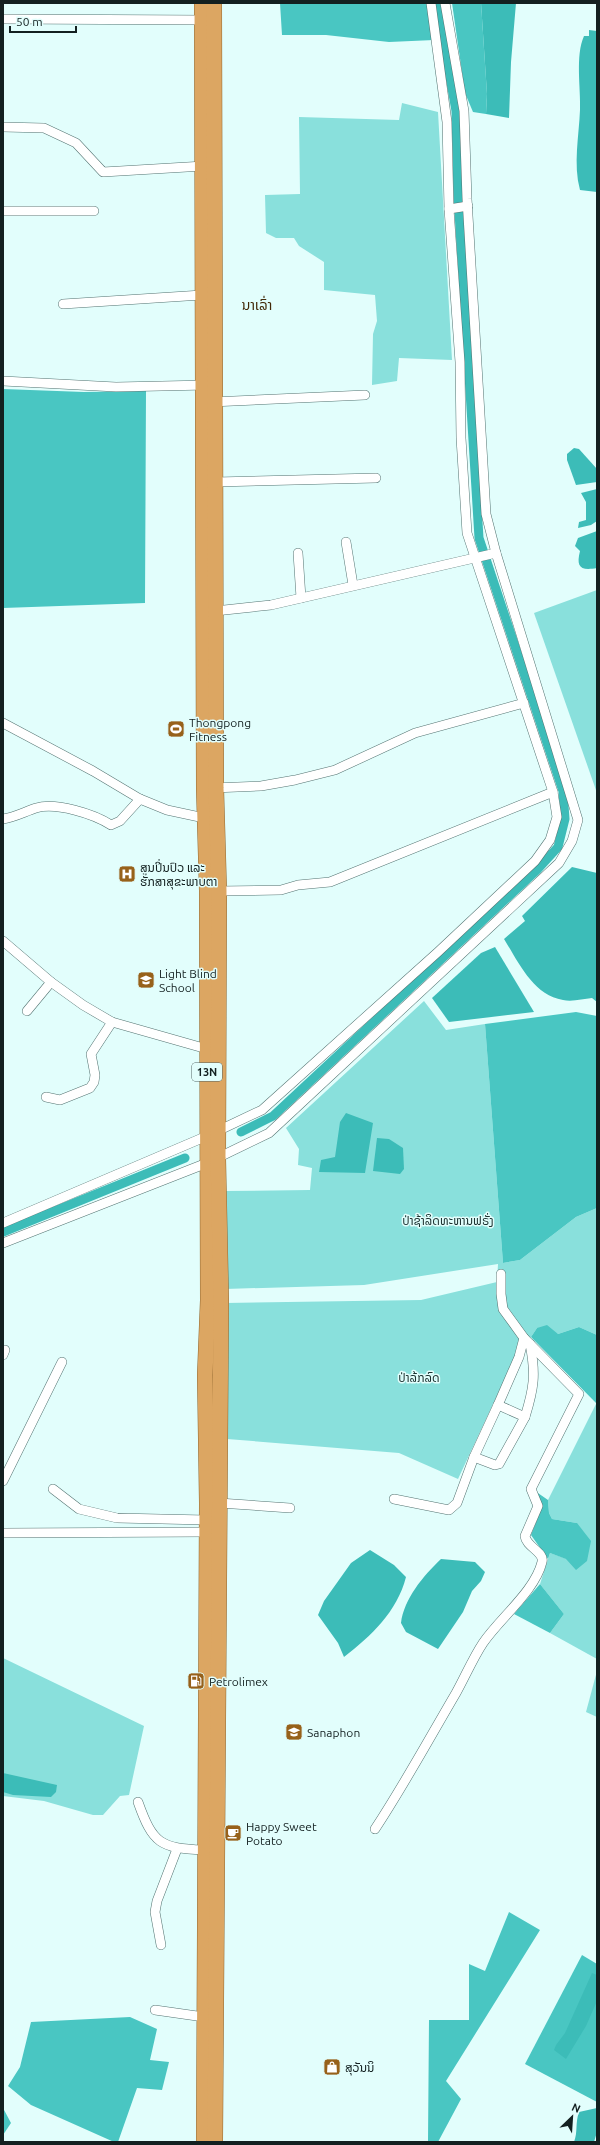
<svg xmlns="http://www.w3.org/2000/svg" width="600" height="2145" font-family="Ubuntu,'Noto Sans Lao',sans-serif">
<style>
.green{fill:#89e0dc}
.forest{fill:#49c6c2}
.water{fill:#3cbcb8}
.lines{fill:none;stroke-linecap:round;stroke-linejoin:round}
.canal{stroke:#3cbcb8;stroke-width:9}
.minor-casing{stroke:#547472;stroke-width:10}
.trunk-casing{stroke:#906831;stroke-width:16}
.minor{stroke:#fff;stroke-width:9}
.trunk{stroke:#dca662;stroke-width:15}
.labels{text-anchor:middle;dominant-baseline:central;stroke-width:3;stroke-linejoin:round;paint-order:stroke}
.shield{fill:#e2fefc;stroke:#516362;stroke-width:1}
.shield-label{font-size:11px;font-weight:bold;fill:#132020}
.poi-label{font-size:12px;fill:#132020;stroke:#e2fefc;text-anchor:start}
.park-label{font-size:12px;fill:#1b3130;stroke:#e2fefc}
.quarter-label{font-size:14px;fill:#422807;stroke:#e2fefc}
</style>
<rect width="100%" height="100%" fill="#e2fefc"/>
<g class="green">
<polygon points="402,103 438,112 452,360 399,358 397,381 372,385 373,334 377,321 375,295 324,290 324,262 299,246 294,238 276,238 266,233 265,195 300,194 299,117 399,120"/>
<polygon points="597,590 597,793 534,613"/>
<polygon points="424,1001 446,1030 485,1024 503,1263 520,1260 576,1217 597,1208 597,1335 579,1327 558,1334 537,1328 531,1337 523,1340 458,1479 399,1453 227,1439 225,1303 421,1300 497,1282 498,1264 364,1285 225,1289 224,1191 310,1190 312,1168 298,1165 299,1149 286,1128"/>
<polygon points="596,1404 597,1404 597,1659 550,1633 564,1614 540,1584 550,1553 567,1559 577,1523 552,1519 549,1513 548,1500"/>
<polygon points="3,1658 144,1726 129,1795 120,1796 103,1815 93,1815 44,1801 3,1796"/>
<polygon points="597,1671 597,1717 586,1712"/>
</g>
<g class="forest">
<polygon points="280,3 429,3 434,40 389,42 326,35 282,35"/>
<polygon points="452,3 481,3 487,94 486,114 473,112 465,93"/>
<polygon points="3,389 84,392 146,391 145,603 3,608"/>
<polygon points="576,1012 597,1016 597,1208 576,1217 520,1260 503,1263 485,1024"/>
<polygon points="547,1325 558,1334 579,1327 597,1335 597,1404 531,1337 537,1328"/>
<polygon points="535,1491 548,1500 549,1513 552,1519 577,1523 591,1541 587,1561 576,1570 566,1559 550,1553 548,1559 531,1535 542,1507"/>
<polygon points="540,1584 564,1614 550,1633 514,1614"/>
<polygon points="509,1912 540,1930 446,2081 461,2099 438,2142 428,2142 429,2020 469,2020 469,1964 485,1971"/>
<polygon points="582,1955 597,1964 597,2102 525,2064"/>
<polygon points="130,2017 157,2029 150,2060 169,2062 162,2090 137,2088 118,2142 114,2142 31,2105 8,2086 20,2067 31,2022"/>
<polygon points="3,2108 11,2123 3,2135"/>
</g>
<g class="water">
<polygon points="481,3 516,3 511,62 509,118 486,114 487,94"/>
<path d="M589 30 597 31V192L580 190C573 164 579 136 580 110 581 88 575 56 584 36H589Z"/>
<polygon points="574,448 579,449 597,469 597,482 576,485 567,460 567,454"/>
<polygon points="597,489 597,521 591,525 578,528 579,522 586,520 586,502 581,493"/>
<path d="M597 531V568C580 571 576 567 580 551L575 546 578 538Z"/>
<path d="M572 867 597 873V1002L592 998C583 999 572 1002 563 1000 533 995 519 963 504 939L525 921 522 916Z"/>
<polygon points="495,947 534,1012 449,1022 432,998 481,953"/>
<polygon points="346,1113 373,1123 365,1173 319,1172 321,1160 335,1157 340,1122"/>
<polygon points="377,1138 389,1139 403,1148 404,1169 400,1174 373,1171"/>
<path d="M370 1550 394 1565 406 1577C397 1612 371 1636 344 1657L338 1643 318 1615 324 1601 351 1563Z"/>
<path d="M441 1559 475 1562 485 1572 481 1581 472 1591 463 1612 438 1649 406 1632 401 1623C404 1599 423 1576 441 1559Z"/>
<polygon points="3,1773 57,1785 56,1792 51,1797 13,1795 3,1792"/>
<polygon points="592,1973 597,1975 597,2001 586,2026 566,2059 554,2050 556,2045 565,2033"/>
<path d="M597 2108V2132L594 2142H574C578 2132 575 2123 579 2112Z"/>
</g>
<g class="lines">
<g class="canal">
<polyline points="241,1132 273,1116 537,870 558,847 565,819 563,791 479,538 458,196 456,111 437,3"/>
<polyline points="3,1232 185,1158"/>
</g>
<g class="minor-casing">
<g id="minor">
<polyline points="3,19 207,20"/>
<polyline points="3,127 44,128 76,143 103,172 204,166"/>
<polyline points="449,209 468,206"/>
<polyline points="3,211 94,211"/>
<polyline points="63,304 202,295"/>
<polyline points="3,381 116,387 207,385"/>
<polyline points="211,402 365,395"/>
<polyline points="216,482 376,478"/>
<polyline points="346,542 353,585"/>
<polyline points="298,553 301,598"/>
<polyline points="215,611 271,605 496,553"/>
<polyline points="3,723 93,771 140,799 167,810 209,819"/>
<polyline points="213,788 261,786 295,780 335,770 415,733 524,703"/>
<path d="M3 819C15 817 24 812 36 808 56 802 94 814 111 825L120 821 140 799"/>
<polyline points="219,891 281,890 298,885 330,882 553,792"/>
<polyline points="3,941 51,982 83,1005 112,1022 207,1049"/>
<polyline points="27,1011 51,982"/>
<polyline points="46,1097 60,1100 90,1088 94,1082 95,1075 91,1054 112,1022"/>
<polyline points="3,1223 207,1136 262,1110 438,952 535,861 550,840 557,817 553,792 467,533 461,438 460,362 449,209 447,122 431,3"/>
<polyline points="3,1243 207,1163 269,1133 559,863 572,841 578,820 496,553 486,514 467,199 464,111 445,3"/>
<path d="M524 1338 519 1357 498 1405 525 1417C534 1388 536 1374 530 1344"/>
<polyline points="3,1355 5,1350"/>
<polyline points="498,1405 474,1457 495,1465 499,1464 525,1417"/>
<polyline points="3,1481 62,1362"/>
<polyline points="53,1489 79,1509 117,1518 206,1520"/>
<polyline points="394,1499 449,1510 457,1503 474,1457"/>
<polyline points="219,1503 290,1508"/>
<polyline points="3,1533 206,1532"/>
<path d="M138 1802C153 1844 160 1848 204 1850"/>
<path d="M375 1829C404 1785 429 1739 456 1693 465 1677 473 1658 483 1643 500 1618 535 1591 542 1562 545 1552 526 1547 525 1536L538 1506 531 1489 579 1394 524 1338 503 1309 501 1294V1274"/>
<polyline points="161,1945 155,1912 157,1901 177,1849"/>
<polyline points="155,2010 204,2017"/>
</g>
</g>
<g class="trunk-casing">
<g id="trunk">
<polyline points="202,3 204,788 207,891 208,1300 205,1375 207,1503 204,2142"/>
<polyline points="214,3 216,788 219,891 218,1158 221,1300 215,2142"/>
</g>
</g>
<use href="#minor" class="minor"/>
<use href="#trunk" class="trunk"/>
</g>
<defs>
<g id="stadium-square" transform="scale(0.9)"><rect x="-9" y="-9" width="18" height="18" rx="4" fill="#97611a" stroke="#e2fefc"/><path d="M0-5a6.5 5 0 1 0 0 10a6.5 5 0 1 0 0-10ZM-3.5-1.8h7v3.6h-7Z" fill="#fff"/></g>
<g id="hospital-square" transform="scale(0.9)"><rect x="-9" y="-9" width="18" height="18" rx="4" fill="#97611a" stroke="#e2fefc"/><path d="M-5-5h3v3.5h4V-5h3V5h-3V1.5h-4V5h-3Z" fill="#fff"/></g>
<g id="school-square" transform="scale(0.9)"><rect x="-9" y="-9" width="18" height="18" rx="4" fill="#97611a" stroke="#e2fefc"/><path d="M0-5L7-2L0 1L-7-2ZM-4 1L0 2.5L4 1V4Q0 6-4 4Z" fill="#fff"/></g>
<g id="fuel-square" transform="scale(0.9)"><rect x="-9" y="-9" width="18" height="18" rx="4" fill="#97611a" stroke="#e2fefc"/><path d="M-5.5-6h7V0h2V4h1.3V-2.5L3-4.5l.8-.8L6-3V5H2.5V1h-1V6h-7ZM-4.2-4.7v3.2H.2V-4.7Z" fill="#fff"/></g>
<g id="cafe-square" transform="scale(0.9)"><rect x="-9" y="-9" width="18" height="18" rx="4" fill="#97611a" stroke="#e2fefc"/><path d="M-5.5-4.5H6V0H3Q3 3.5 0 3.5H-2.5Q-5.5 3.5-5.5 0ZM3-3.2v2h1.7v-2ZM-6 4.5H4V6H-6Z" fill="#fff"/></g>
<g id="shop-square" transform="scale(0.9)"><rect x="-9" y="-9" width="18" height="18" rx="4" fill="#97611a" stroke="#e2fefc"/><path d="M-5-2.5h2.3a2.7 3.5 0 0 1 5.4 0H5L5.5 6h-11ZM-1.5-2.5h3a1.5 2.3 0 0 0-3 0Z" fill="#fff"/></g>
</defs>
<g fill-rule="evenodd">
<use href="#stadium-square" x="176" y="729"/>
<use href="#hospital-square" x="127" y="874"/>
<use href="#school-square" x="146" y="980"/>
<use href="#fuel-square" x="196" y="1681"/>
<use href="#school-square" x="294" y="1732"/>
<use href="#cafe-square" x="233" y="1833"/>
<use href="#shop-square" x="332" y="2067"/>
</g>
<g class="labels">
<rect class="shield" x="192" y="1063" width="30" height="18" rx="3"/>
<g class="shield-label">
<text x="207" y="1072">13N</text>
</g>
<g class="poi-label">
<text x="189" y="722">Thongpong<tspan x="189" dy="14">Fitness</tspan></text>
<text x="140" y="867">ສູນປິ່ນປົວ ແລະ<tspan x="140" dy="14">ຮັກສາສຸຂະພາບຕາ</tspan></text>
<text x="159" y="973">Light Blind<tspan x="159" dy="14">School</tspan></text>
<text x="209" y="1681">Petrolimex</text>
<text x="307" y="1732">Sanaphon</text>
<text x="246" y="1826">Happy Sweet<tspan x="246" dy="14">Potato</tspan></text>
<text x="345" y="2067">ສຸວັນນິ</text>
</g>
<g class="park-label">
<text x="448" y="1220">ປ່າຊ້າລິດທະຫານຟຣັ່ງ</text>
<text x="419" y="1377">ປ່າລ້ກລົດ</text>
</g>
<g class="quarter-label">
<text x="257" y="305">ນາເລົ່າ</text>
</g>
</g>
<rect width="600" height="2145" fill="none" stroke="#132020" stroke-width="8"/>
<g transform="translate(572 2117) rotate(25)" stroke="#e2fefc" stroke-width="3" paint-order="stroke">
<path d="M0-3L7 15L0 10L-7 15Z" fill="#132020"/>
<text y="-6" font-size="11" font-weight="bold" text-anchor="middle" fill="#132020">N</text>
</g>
<path d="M10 26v6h66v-6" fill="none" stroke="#132020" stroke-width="2"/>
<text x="16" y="26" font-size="12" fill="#132020" stroke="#e2fefc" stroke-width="3" paint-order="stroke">50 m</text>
</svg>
